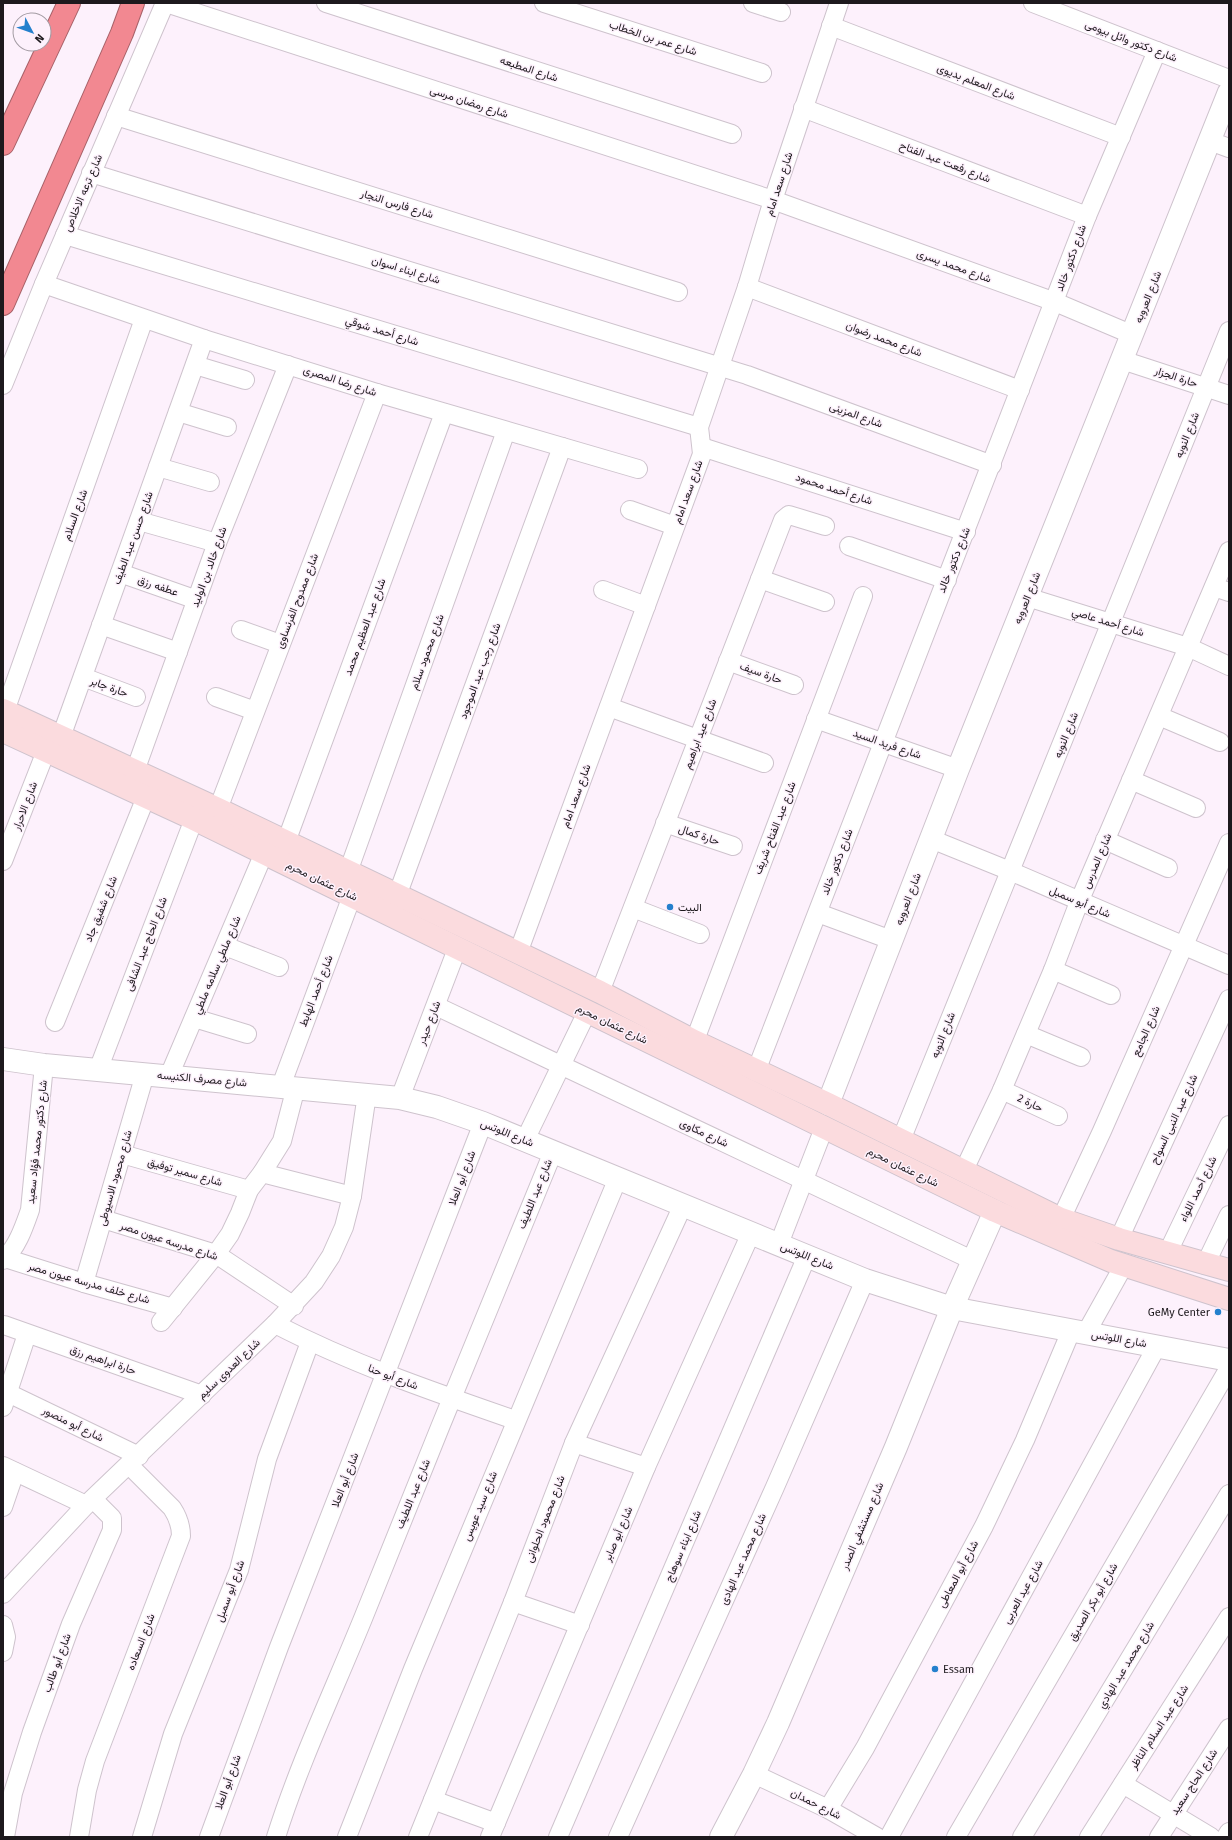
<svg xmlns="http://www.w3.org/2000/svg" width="1232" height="1840" font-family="'Fira Sans',Vazirmatn,sans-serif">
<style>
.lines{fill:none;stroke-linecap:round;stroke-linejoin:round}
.minor-casing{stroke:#cec3cd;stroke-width:20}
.tertiary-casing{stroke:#cec3cd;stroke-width:24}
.secondary-casing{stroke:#cec3cd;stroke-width:24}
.motorway-casing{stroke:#a76168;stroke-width:24}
.minor{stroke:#fff;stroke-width:18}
.tertiary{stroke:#fff;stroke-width:22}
.secondary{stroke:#fbdbde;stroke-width:22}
.motorway{stroke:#f28891;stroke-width:22}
.poi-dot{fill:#2480cd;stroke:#fdf1fc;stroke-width:1.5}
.labels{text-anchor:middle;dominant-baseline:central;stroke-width:3;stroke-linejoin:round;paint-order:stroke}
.street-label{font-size:11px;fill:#1d191d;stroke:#fdf1fc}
.poi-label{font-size:11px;fill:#1d191d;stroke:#fdf1fc;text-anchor:start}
</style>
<rect width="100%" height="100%" fill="#fdf1fc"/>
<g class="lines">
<g class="minor-casing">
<g id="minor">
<polyline points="166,3 773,200 1055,302 1133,335"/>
<polyline points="326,3 732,134"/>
<polyline points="544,3 762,73"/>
<polyline points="753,3 781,12"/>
<polyline points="1033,3 1229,79"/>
<polyline points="831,26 1121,137"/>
<polyline points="803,108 1087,216"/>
<polyline points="116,116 678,292"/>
<polyline points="1210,141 1229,148"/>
<polyline points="91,173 747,375 992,465"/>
<polyline points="65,235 699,427"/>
<polyline points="44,284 204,339 377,393 638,469"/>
<polyline points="747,287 1020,390"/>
<polyline points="1122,360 1229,395"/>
<polyline points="195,365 245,380"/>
<polyline points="3,385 44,284 165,3"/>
<polyline points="178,412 227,427"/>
<polyline points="702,447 966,532"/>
<polyline points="158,467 210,482"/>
<polyline points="630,510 675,526"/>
<polyline points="139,521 217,543"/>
<polyline points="849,546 947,580"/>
<polyline points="120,573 197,600"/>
<polyline points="760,579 825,602"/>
<polyline points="1214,587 1229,592"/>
<polyline points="603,590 646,606"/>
<polyline points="1027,597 1188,647 1229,666"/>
<polyline points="101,625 178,652"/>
<polyline points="241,630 280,644"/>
<polyline points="728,661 794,685"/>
<polyline points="83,677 136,697"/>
<polyline points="216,697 255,711"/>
<polyline points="609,707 764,763"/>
<polyline points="5,711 144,319"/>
<polyline points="1159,716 1220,742"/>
<polyline points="816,719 958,769"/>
<polyline points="61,737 204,339"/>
<polyline points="135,771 217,543 288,365"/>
<polyline points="1131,780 1196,808"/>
<polyline points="218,809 377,393"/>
<polyline points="665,823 733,846"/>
<polyline points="931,839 1010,871 1229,965"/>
<polyline points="1105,840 1168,868"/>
<polyline points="286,842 444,413"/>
<polyline points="3,861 46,751"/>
<polyline points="348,872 506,431"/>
<polyline points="397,896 562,447"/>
<polyline points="633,908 700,934"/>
<polyline points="818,913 891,940"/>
<polyline points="225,946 279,967"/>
<polyline points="518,953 702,454 699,427 747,287 773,200 839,3"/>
<polyline points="1053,970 1111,995"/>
<polyline points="600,992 783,520 789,515 825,526"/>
<polyline points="436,1006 972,1260"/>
<polyline points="194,1018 247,1034"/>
<polyline points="55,1022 146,797"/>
<polyline points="1026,1034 1081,1057"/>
<polyline points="690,1053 863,596"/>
<polyline points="98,1070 194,819"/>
<polyline points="756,1071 1087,216 1157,51"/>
<polyline points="169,1076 264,853"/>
<polyline points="281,1086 352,896"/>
<polyline points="1002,1090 1058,1116"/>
<polyline points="400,1098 457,949"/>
<polyline points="525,1140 587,1012"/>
<polyline points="901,1140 1229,331"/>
<polyline points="122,1154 249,1190"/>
<polyline points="964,1170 1002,1090 1053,970 1079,902 1229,551"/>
<polyline points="262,1173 352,1196"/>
<polyline points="103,1219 216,1254 294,1306"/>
<polyline points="1061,1219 1102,1131 1229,843"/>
<polyline points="1119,1239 1229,999"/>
<polyline points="779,1244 824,1128"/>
<polyline points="1167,1254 1229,1125"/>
<polyline points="5,1258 84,1283 173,1308"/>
<path d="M3 1260C17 1248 24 1227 30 1210L44 1065"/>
<polyline points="1205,1265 1229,1215"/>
<polyline points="84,1283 145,1074"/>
<polyline points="161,1322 216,1254 230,1234 240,1213 249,1190 262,1173 282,1141 296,1087"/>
<path d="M275 1324C352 1364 434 1392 515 1420"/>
<polyline points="4,1325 202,1395"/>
<polyline points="1086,1333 1124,1265"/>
<polyline points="8,1393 139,1456"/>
<polyline points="3,1407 27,1334"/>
<polyline points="574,1443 646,1467"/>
<polyline points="3,1466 86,1505"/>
<polyline points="3,1507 15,1472"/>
<polyline points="3,1594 86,1505 275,1324 314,1282 331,1256 344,1227 352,1196 367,1094"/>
<polyline points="513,1602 580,1625"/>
<polyline points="3,1625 6,1637 3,1652"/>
<polyline points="754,1774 828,1809 877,1837"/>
<polyline points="1123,1784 1211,1837"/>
<polyline points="433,1800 496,1823"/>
<polyline points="828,1809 865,1748 984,1526 1025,1440 1071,1331"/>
<polyline points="5,1837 13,1793 32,1732 71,1624 112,1530 112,1518 93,1499"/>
<path d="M79 1837 87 1790 95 1761 181 1536C181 1525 178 1517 172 1508L129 1465"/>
<polyline points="142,1837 173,1734 239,1570 267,1459 310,1342"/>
<polyline points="209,1837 279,1647 483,1123"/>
<path d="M276 1837C300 1761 334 1690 364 1616 426 1461 489 1306 553 1152"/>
<polyline points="347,1837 413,1669 618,1178"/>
<polyline points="418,1837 513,1602 574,1443 683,1205"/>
<polyline points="490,1837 646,1467 751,1233"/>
<polyline points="558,1837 807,1256"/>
<polyline points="618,1837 775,1487 865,1280"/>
<polyline points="889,1837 1157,1346"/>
<polyline points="956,1837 1229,1368"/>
<polyline points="1022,1837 1229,1494"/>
<polyline points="1089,1837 1229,1617"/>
<polyline points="1159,1837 1229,1728"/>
<polyline points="1226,1837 1229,1832"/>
</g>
</g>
<g class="tertiary-casing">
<g id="tertiary">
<polyline points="3,1059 44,1065 400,1098 437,1107 483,1123 865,1280 952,1308 1229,1360"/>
<polyline points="828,1104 958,769 1229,92"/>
<polyline points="721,1837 754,1774 778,1723 896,1447 952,1308 995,1211"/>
</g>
</g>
<g class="secondary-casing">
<g id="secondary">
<polyline points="3,710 218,809 600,992 694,1041 828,1104 1061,1219 1119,1239 1229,1270"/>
<polyline points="3,731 194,819 995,1211 1111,1261 1229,1299"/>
</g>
</g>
<g class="motorway-casing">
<g id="motorway">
<polyline points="3,144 69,3"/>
<polyline points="3,304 122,33 133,3"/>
</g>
</g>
<use href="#minor" class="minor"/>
<use href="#tertiary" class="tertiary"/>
<use href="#secondary" class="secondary"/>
<use href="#motorway" class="motorway"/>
</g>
<g class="poi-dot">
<circle cx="670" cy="907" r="4"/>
<circle cx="1218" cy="1312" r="4"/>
<circle cx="935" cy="1669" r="4"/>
</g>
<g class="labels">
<g class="street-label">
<text transform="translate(653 38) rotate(18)">شارع عمر بن الخطاب</text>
<text transform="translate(1131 41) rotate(21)">شارع دكتور وائل بيومى</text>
<text transform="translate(529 69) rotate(18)">شارع المطبعه</text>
<text transform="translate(976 82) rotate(21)">شارع المعلم بديوى</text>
<text transform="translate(469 102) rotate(18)">شارع رمضان مرسى</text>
<text transform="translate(945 162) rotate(21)">شارع رفعت عبد الفتاح</text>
<text transform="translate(779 184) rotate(-72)">شارع سعد امام</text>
<text transform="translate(83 193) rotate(-67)">شارع ترعه الاخلاص</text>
<text transform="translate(397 204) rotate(17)">شارع فارس النجار</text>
<text transform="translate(1071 258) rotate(-70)">شارع دكتور خالد</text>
<text transform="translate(954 266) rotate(20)">شارع محمد يسرى</text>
<text transform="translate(406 270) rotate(17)">شارع ابناء اسوان</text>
<text transform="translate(1148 297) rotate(-68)">شارع العروبه</text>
<text transform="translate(382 331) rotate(17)">شارع أحمد شوقي</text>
<text transform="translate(884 339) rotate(21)">شارع محمد رضوان</text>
<text transform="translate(1176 377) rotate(18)">حارة الجزار</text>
<text transform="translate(340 381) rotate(18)">شارع رضا المصرى</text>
<text transform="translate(856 415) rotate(20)">شارع المزينى</text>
<text transform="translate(1187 435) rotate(-68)">شارع النوبه</text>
<text transform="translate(834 489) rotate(18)">شارع أحمد محمود</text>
<text transform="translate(688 492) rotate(-70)">شارع سعد امام</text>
<text transform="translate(75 515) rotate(-70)">شارع السلام</text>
<text transform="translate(133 538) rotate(-70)">شارع حسن عبد الطيف</text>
<text transform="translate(954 560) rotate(-68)">شارع دكتور خالد</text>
<text transform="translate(209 567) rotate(-70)">شارع خالد بن الوليد</text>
<text transform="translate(158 586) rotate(19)">عطفه رزق</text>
<text transform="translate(1027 598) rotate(-68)">شارع العروبه</text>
<text transform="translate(297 601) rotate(-69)">شارع ممدوح الفرنساوى</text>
<text transform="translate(1108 622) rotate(17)">شارع أحمد عاصي</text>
<text transform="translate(365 627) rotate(-70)">شارع عبد العظيم محمد</text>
<text transform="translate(427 652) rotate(-70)">شارع محمود سلام</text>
<text transform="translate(480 671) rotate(-70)">شارع رجب عبد الموجود</text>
<text transform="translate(761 673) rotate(20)">حارة سيف</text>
<text transform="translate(109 687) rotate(20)">حارة جابر</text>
<text transform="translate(700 734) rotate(-69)">شارع عيد ابراهيم</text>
<text transform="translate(1066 735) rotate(-68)">شارع النوبه</text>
<text transform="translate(887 744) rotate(19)">شارع فريد السيد</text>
<text transform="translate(576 796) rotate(-70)">شارع سعد امام</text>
<text transform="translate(25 806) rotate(-69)">شارع الاحرار</text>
<text transform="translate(775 828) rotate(-69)">شارع عبد الفتاح شريف</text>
<text transform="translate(699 835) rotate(19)">حارة كمال</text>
<text transform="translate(1097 861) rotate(-67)">شارع المدرس</text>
<text transform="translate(837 862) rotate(-69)">شارع دكتور خالد</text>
<text transform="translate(322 881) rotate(26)">شارع عثمان محرم</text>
<text transform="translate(908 899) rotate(-69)">شارع العروبه</text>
<text transform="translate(1080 902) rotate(23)">شارع أبو سمبل</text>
<text transform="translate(101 909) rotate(-68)">شارع شفيق جاد</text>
<text transform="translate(146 944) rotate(-69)">شارع الحاج عبد الشافى</text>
<text transform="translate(217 965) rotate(-67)">شارع ملطي سلامه ملطي</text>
<text transform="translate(316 991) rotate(-69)">شارع أحمد الهابط</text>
<text transform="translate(429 1023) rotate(-69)">شارع حيدر</text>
<text transform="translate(612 1024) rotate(26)">شارع عثمان محرم</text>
<text transform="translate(1146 1031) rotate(-66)">شارع الجامع</text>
<text transform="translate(943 1035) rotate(-68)">شارع النوبه</text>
<text transform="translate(202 1079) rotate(5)">شارع مصرف الكنيسه</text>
<text transform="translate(1030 1103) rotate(25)">حارة 2</text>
<text transform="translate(1174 1119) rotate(-65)">شارع عبد النبى السواح</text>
<text transform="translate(507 1133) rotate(22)">شارع اللوتس</text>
<text transform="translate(704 1133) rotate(25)">شارع مكاوى</text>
<text transform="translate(37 1142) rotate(-84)">شارع دكتور محمد فؤاد سعيد</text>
<text transform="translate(903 1167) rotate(26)">شارع عثمان محرم</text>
<text transform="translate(185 1172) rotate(16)">شارع سمير توفيق</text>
<text transform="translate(115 1178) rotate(-74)">شارع محمود الاسيوطى</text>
<text transform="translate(462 1178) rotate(-69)">شارع أبو العلا</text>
<text transform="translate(1198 1189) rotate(-64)">شارع أحمد اللواء</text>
<text transform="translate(535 1194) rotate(-68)">شارع عبد اللطيف</text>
<text transform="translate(169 1241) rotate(18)">شارع مدرسه عيون مصر</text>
<text transform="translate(807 1256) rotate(22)">شارع اللوتس</text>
<text transform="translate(89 1283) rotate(16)">شارع خلف مدرسه عيون مصر</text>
<text transform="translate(1119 1339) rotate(10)">شارع اللوتس</text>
<text transform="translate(103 1360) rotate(19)">حارة ابراهيم رزق</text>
<text transform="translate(229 1369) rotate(-44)">شارع العدوى سليم</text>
<text transform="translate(393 1377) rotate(21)">شارع أبو حنا</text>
<text transform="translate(73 1424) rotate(26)">شارع أبو منصور</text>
<text transform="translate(345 1480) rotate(-69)">شارع أبو العلا</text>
<text transform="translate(413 1494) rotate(-68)">شارع عبد اللطيف</text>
<text transform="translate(480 1506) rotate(-68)">شارع سيد عويس</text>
<text transform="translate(545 1519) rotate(-69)">شارع محمود الحلوانى</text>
<text transform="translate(862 1526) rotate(-67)">شارع مستشفي الصدر</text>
<text transform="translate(618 1534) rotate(-67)">شارع أبو صابر</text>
<text transform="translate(683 1546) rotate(-67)">شارع ابناء سوهاج</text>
<text transform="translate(743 1559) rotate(-66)">شارع محمد عبد الهادى</text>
<text transform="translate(958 1574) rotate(-62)">شارع أبو المعاطى</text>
<text transform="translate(230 1591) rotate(-70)">شارع أبو سمبل</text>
<text transform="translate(1023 1592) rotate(-61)">شارع عيد العربى</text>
<text transform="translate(1093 1602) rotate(-60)">شارع أبو بكر الصديق</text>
<text transform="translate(141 1642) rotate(-69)">شارع السعاده</text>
<text transform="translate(57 1663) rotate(-70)">شارع أبو طالب</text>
<text transform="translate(1126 1665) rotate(-59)">شارع محمد عبد الهادي</text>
<text transform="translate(1159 1727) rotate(-57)">شارع عبد السلام الناظر</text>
<text transform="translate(228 1782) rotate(-70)">شارع أبو العلا</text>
<text transform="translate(1194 1782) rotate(-57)">شارع الحاج سعيد</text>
<text transform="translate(816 1804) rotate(27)">شارع حمدان</text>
</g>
<g class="poi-label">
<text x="678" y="907">البيت</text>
<text x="1210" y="1312" text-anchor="end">GeMy Center</text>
<text x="943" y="1669">Essam</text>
</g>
</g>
<rect width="1232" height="1840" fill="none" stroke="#1d191d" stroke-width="8"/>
<g transform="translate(32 32) rotate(131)"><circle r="19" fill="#fdf1fc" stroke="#a39ba3"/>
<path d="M0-3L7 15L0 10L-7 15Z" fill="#2480cd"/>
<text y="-6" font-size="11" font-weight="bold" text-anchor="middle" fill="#1d191d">N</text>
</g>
</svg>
